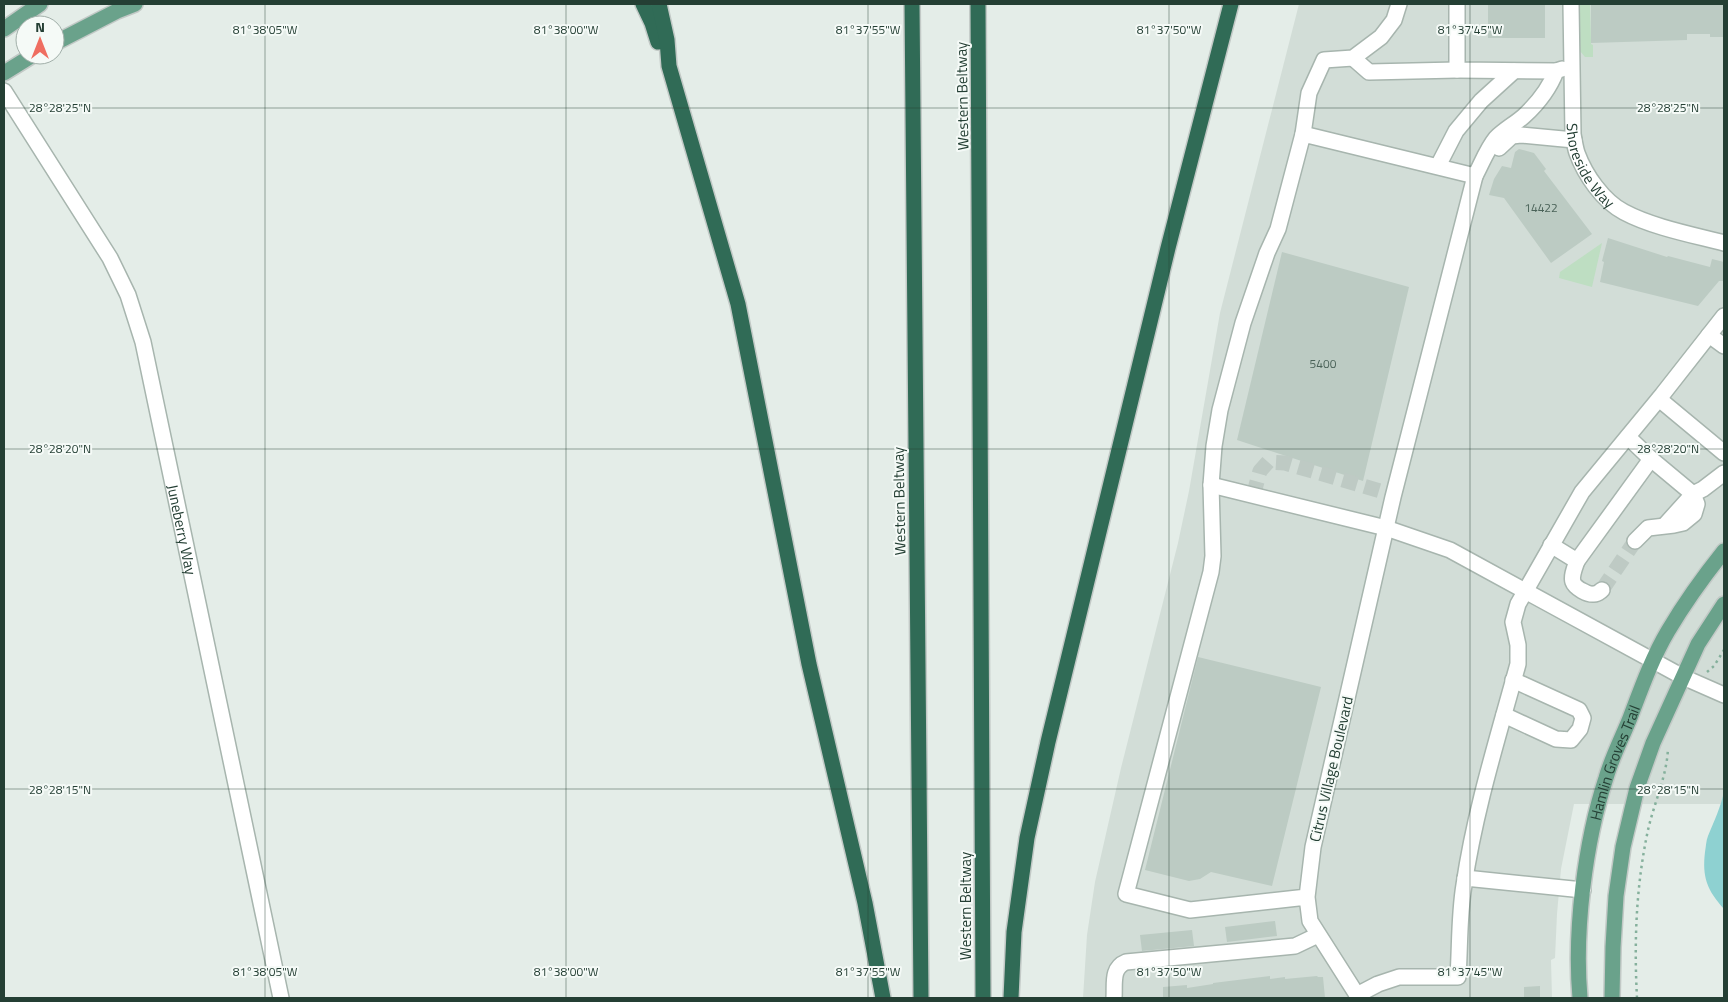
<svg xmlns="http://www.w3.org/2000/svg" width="1728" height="1002" font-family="'Titillium Web',sans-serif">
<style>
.built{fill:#d2ddd7}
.green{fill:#bedec2}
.water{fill:#8ed1d1}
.building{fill:#bccbc3}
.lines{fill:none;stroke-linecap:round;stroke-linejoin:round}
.minor-tunnel{stroke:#becac4;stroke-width:15;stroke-dasharray:15 8;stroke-linecap:butt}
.minor-casing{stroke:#a7b5ae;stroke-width:18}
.major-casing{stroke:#c2c9c6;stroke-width:18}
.highway-casing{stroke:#c2c9c6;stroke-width:18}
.path{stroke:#85b09c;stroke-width:2.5;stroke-dasharray:2.5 4;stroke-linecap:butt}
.minor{stroke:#fff;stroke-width:15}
.major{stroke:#6aa28b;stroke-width:15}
.highway{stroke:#306b56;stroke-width:15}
.ticks{fill:none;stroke:#243f34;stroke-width:1;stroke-opacity:0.45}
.labels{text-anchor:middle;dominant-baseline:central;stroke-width:4;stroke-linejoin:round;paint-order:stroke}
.number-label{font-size:12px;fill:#4a6258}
.street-label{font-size:15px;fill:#243f34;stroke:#f5faf7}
.ticks-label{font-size:12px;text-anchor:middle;fill:#243f34;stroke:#f5faf7;stroke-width:4;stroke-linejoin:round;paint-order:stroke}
</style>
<rect width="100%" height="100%" fill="#e4ede8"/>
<polygon class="built" points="1299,4 1724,4 1724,791 1722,804 1574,804 1561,869 1557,914 1555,958 1551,960 1552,998 1083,998 1087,935 1095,882 1121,768 1178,543 1189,491 1220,313"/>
<g class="green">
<polygon points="1579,4 1590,4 1591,40 1591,44 1593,45 1593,57 1585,57 1580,51"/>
<polygon points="1602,243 1592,287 1559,278 1560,272"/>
</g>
<path class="water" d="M1724 791V909C1707 890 1702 877 1705 852 1706 846 1706 841 1708 836 1714 821 1721 807 1724 791Z"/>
<g class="building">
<rect x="1488" y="4" width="57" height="34"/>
<polygon points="1591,4 1724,4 1724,37 1710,37 1710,34 1687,34 1687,40 1591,43"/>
<polygon points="1519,149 1534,153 1546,169 1544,171 1592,234 1551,263 1504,198 1489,195 1494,179 1502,166 1511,168 1515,152"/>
<polygon points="1608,238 1667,257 1668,256 1710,267 1712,259 1724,262 1724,281 1719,281 1698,306 1600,282 1604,262 1602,261"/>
<polygon points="1282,252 1409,287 1363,481 1237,440"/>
<polygon points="1198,657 1321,687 1272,886 1211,872 1200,879 1189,881 1145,870"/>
<polygon points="1275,921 1277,936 1227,942 1225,927"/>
<polygon points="1192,930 1194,946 1142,951 1140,935"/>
<polygon points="1270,976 1270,979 1285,977 1285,979 1317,976 1318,977 1323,977 1325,998 1163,998 1163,987 1187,985 1187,988 1213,984 1213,983"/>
<polygon points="1540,986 1540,998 1524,998 1524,987"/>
</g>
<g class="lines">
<g class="minor-tunnel">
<polyline points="1253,496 1260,471 1268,462 1285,463 1394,495"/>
<polyline points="1602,590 1635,541"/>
</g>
<g class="minor-casing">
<g id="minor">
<polyline points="1457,4 1457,70 1556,71"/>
<path id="s1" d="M1571 4 1573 134C1574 140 1575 147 1577 153 1585 175 1603 201 1624 212 1652 227 1693 235 1724 243"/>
<polyline points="1353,58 1369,72 1457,70"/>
<path id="s2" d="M4 91 110 258 128 295 143 342 281 998"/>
<polyline points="1303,134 1309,93 1324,60 1353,58 1381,37 1394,20 1399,4"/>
<polyline points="1499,148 1512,136 1521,135 1574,140"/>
<polyline points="1438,166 1456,131 1481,101 1514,71"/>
<path d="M1475 176C1482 163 1487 149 1496 138 1505 129 1515 124 1524 116 1537 104 1550 87 1556 71L1562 69"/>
<polyline points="1709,335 1724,346"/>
<polyline points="1659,399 1724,453"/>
<polyline points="1211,485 1386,528 1450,550 1683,677 1724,695"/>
<polyline points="1665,525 1693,494 1703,489 1724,473"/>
<polyline points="1635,541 1648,528 1674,525 1683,523 1694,514 1697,504 1693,494 1651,459"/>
<polyline points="1551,545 1577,561 1651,459 1628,437"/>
<path d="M1577 561C1575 567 1571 576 1573 582 1575 588 1588 595 1594 594 1598 594 1599 592 1602 590"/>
<polyline points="1504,715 1556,739 1571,740 1580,729 1583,718 1579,710 1513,680"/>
<polyline points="1465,878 1583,890"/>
<polyline points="1307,897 1190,910 1126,894 1211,572 1213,556 1211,485 1214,446 1220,410 1243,323 1267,253 1278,229 1303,134 1475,176 1393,497 1313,847 1307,897 1310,921 1359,998"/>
<path d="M1357 995 1378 984 1399 977H1458C1460 946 1459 915 1464 885 1475 810 1498 737 1518 664V645L1513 622 1518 604 1582 492 1662 395 1724 316"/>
<path d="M1114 998C1115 984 1111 968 1126 962L1295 946 1318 935"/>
</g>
</g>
<g class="major-casing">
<g id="major">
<polyline points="4,29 40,4"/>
<polyline points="55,43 117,11 135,4"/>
<polyline points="4,73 33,55"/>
<path id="s3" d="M1580 998C1574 931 1585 842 1606 778 1612 757 1622 738 1630 718 1641 689 1652 658 1668 631 1684 604 1704 576 1724 551"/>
<polyline points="1612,998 1613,947 1616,896 1623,847 1637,788 1653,743 1698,644 1724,604"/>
</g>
</g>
<g class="highway-casing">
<g id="highway">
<polyline points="643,4 652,23 658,42"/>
<polyline points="659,4 667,40 669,66 738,304 809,664 865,903 883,998"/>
<polyline points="912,4 921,998"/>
<polyline points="978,4 983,998"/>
<polyline points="1011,998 1014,932 1027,838 1048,742 1168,248 1231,4"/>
</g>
</g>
<g class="path">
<polyline points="1707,672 1714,666 1724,650"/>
<path d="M1637 998C1634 942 1636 886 1648 830 1654 803 1667 776 1668 748"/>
</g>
<use href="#minor" class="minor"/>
<use href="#major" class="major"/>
<use href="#highway" class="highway"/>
</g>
<path class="ticks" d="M265 4V998M566 4V998M868 4V998M1169 4V998M1470 4V998M4 108H1724M4 449H1724M4 789H1724"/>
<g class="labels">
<g class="number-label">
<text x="1541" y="207">14422</text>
<text x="1323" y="363">5400</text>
</g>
<g class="street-label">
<text transform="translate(962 96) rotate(-91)">Western Beltway</text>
<text stroke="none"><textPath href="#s1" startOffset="166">Shoreside Way</textPath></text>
<text transform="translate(899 501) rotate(-91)">Western Beltway</text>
<text stroke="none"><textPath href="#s2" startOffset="480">Juneberry Way</textPath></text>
<text stroke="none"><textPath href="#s3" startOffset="240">Hamlin Groves Trail</textPath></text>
<text transform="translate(1331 769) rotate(-77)">Citrus Village Boulevard</text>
<text transform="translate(965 906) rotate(-90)">Western Beltway</text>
</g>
</g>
<g class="ticks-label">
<text x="265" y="34">81°38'05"W</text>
<text x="566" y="34">81°38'00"W</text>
<text x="868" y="34">81°37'55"W</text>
<text x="1169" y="34">81°37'50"W</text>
<text x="1470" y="34">81°37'45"W</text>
<text x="60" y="112">28°28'25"N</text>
<text x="1668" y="112">28°28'25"N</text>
<text x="60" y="453">28°28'20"N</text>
<text x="1668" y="453">28°28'20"N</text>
<text x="60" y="794">28°28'15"N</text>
<text x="1668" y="794">28°28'15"N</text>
<text x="265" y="976">81°38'05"W</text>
<text x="566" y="976">81°38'00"W</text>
<text x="868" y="976">81°37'55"W</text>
<text x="1169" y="976">81°37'50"W</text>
<text x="1470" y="976">81°37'45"W</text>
</g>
<rect width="1728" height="1002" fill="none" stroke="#243f34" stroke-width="10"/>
<g transform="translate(40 40)"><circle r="24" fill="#f5faf7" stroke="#a1afa9"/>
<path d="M0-4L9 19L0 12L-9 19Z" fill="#ef6e61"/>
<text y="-8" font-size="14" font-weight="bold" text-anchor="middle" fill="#243f34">N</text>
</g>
</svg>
